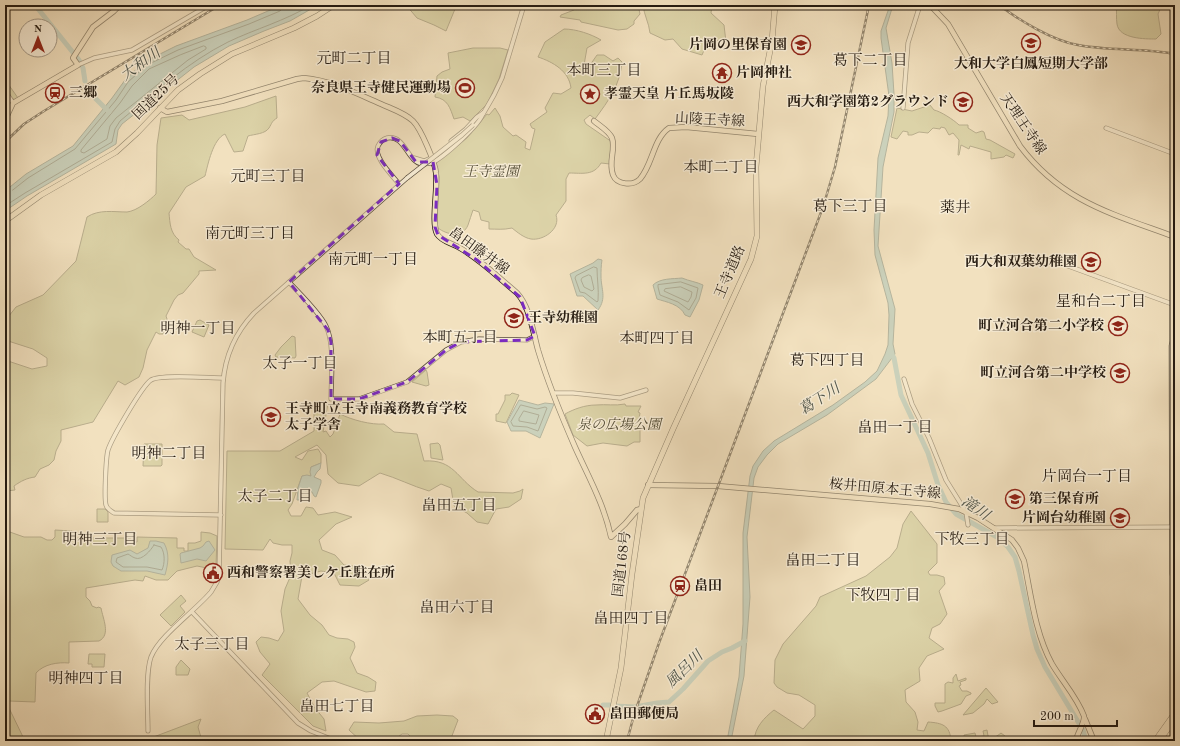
<svg xmlns="http://www.w3.org/2000/svg" width="1180" height="746" font-family="'Old Standard TT','Noto Serif JP',serif">
<style>
.green{fill:#c2c18d;stroke:#746e4f}
.water{fill:#9bbdb5;stroke:#6c7c73}
.lines{fill:none;stroke-linecap:round;stroke-linejoin:round}
.shore{stroke:#606c63;stroke-width:1}
.river{stroke:#9bbdb5;stroke-width:5}
.minor-casing{stroke:#584c3c;stroke-width:5}
.major-casing{stroke:#251b11;stroke-width:6}
.highway-casing{stroke:#251b11;stroke-width:6}
.minor{stroke:#f7ecd5;stroke-width:3.5}
.major{stroke:#f2e1bf;stroke-width:4.5}
.highway{stroke:#f2e1bf;stroke-width:5}
.rail-casing{stroke:#251b11;stroke-width:2.5}
.rail{stroke:#f7ecd5;stroke-width:1;stroke-dasharray:3;stroke-linecap:butt}
.minor-bridge-casing{stroke:#584c3c;stroke-width:5;stroke-linecap:butt}
.minor-bridge{stroke:#f7ecd5;stroke-width:3.5}
.marked{fill:none;stroke:#7b2cbf;stroke-width:3;stroke-dasharray:8 5;stroke-linejoin:round}
.labels{text-anchor:middle;dominant-baseline:central;stroke-width:3;stroke-linejoin:round;paint-order:stroke}
.poi-label{font-size:14px;font-weight:bold;fill:#251b11;stroke:#f7ecd5;text-anchor:start}
.street-label{font-size:14px;fill:#251b11;stroke:#f7ecd5}
.park-label{font-size:14px;font-style:italic;fill:#544d36;stroke:#f7ecd5}
.neighbourhood-label{font-size:15px;fill:#251b11;stroke:#f7ecd5}
.water-label{font-size:15px;font-style:italic;fill:#4e544a;stroke:#f7ecd5}
</style>
<rect width="100%" height="100%" fill="#f2e1bf"/>
<filter id="stains"><feTurbulence type="fractalNoise" baseFrequency=".005" numOctaves="4"/><feColorMatrix values="0 0 0 0 .2 0 0 0 0 .09 0 0 0 0 .02 0 0 0 .5 -.17"/></filter>
<radialGradient id="worn" r=".72"><stop offset=".6" stop-color="#630" stop-opacity="0"/><stop offset="1" stop-color="#630" stop-opacity=".3"/></radialGradient>
<g class="green">
<polygon points="406,5 427,5 431,8 436,5 460,5 455,9 446,31 434,25 417,18"/>
<polygon points="573,5 638,5 640,14 634,21 634,24 627,29 618,30 581,22 580,20 560,17 561,15 574,10"/>
<path d="M643 5H712L711 13 724 25 726 42 709 39 702 55 682 49 673 39 665 40 650 33C649 23 644 15 643 5Z"/>
<path d="M1116 5H1162L1158 14 1161 34 1156 39C1145 39 1119 39 1117 24 1116 18 1117 11 1116 5Z"/>
<path d="M564 29C576 29 591 34 601 40L587 48 584 65H590L597 55H604L613 61 618 58 622 62C620 85 609 100 595 119L590 115 584 120 586 124 612 142C612 150 609 156 610 164L601 163C594 176 582 173 569 173L566 179V201L556 215C561 229 543 241 531 239 524 238 517 232 512 228 503 230 497 229 489 229V222L481 220 479 212 473 210C471 215 470 220 468 225 463 238 447 235 438 228L437 224 439 177 436 164 437 162 467 138 487 114 489 115 495 108 500 116 503 127 513 136 516 135 526 142 525 148 530 150 535 129 532 128 530 124 547 112 545 108 553 93 561 94 571 88C569 71 553 62 538 57L545 42Z"/>
<path d="M473 48H500L508 50 499 79 487 104 470 121 463 117 454 119C450 108 448 99 435 97L437 76 442 72 450 69 448 53Z"/>
<path d="M5 81H6L18 98 15 100C7 96 5 88 5 81Z"/>
<path d="M276 96 277 118C272 121 272 123 269 128 265 134 255 134 248 136L243 151 234 152 225 134C213 139 208 164 205 176L186 187 169 213C170 223 170 233 179 240L178 242 186 249H189L194 257 216 270 199 271V274L183 293 178 295 174 300 166 316 167 319 163 334H159L156 332 147 350 143 368 139 377 125 385 118 381 93 422 61 430V441L56 451 54 460 49 465 40 469 35 477C27 478 21 481 14 486L15 490 6 491 5 510V360L32 369 47 366V358L33 349 5 340V321L16 307 43 295 76 261 87 217C99 209 114 212 127 212 137 211 150 200 156 194L157 145 161 118 182 115 189 120 245 107Z"/>
<path d="M930 105 934 110C940 111 954 120 959 125H968V128L976 133 982 131 984 132 986 139 990 140 1015 154 1013 158 1006 155 1004 157 991 159V152L970 146 969 149 961 145 959 155H958L959 140 953 133 949 135 945 128 941 127 940 129 933 128 928 133 919 132 912 135H908V132L903 131 897 139 891 137 897 108 912 111Z"/>
<polygon points="200,320 209,325 204,337 192,332 197,321"/>
<polygon points="292,336 295,337 296,356 295,358 276,357 275,355 281,347"/>
<polygon points="426,370 427,372 429,385 426,386 412,382"/>
<polygon points="512,393 519,395 506,423 496,421 496,414 498,414 505,400 505,395 510,395"/>
<path d="M314 403H328L323 432 326 431 330 437 333 434 340 414C352 420 371 425 384 424L394 432 417 434 424 461C454 459 457 479 478 492L513 493 520 491 523 489 521 499 509 507 496 509 488 524 477 522 467 513 454 506 451 488 441 484 429 491C412 486 397 478 380 473L359 486 338 483 328 474 326 455 317 445 295 457 302 460 308 451 318 449 321 454V463L311 467V476H302L292 504 288 510 291 516H301L306 507 313 508 318 515 335 512 352 517 336 524 319 540 322 550 335 555 344 565 362 567 369 580 359 586 340 585 334 573 321 571 302 576 298 599 310 615 322 625 329 635 337 638 348 639 354 642 355 647 350 658 357 673 368 677 376 682 375 691 366 692 334 681 322 682 307 693 315 708 324 719 326 731 313 726 262 675 270 664 260 652 256 642 261 637 269 638 278 641 284 631 281 611 285 589 291 575 290 561 292 553V545H282L273 543 270 539 263 550 225 549 227 451H280L314 431Z"/>
<path d="M625 404 626 406H641L638 412 640 413 639 419 640 420V442H634L627 446 603 443 587 446 573 435 565 414C574 409 585 405 596 405 606 404 615 406 625 404Z"/>
<polygon points="438,443 440,445 443,460 431,458 430,444"/>
<polygon points="144,444 162,444 162,465 161,466 143,466"/>
<polygon points="97,509 105,509 108,512 108,522 97,522"/>
<path d="M911 511 937 544V563L928 572 930 575H937L944 577 945 584 939 591 947 614 940 624 932 628 929 638 944 649 927 656 919 668 920 681 905 690 906 702 915 712 918 722 917 730 924 731 928 722C942 723 950 725 951 741H754C755 727 764 718 774 710L803 729 815 716V705L799 695 787 693 777 687 774 683 775 660 783 644 816 606 820 597 866 576 890 557 897 548 903 524Z"/>
<path d="M5 522H7V524H9L7 531 24 537H41L47 540H52L55 537V530L72 531V538H130L131 542H137V537L177 538V548H184V551H188V543H195L201 541V532L210 533 217 536 216 567 207 568 197 566 177 571 168 580H156L145 576 143 581 135 580 86 588V597L90 601 92 606 97 608 98 607 101 608C103 619 111 635 99 641L69 642V663C58 662 44 664 36 673L35 702 9 701V708L24 739 31 738 48 741H5Z"/>
<polygon points="181,595 186,601 180,606 185,612 171,626 160,615"/>
<polygon points="89,654 105,654 104,667 92,667 92,664 88,664"/>
<polygon points="181,660 190,669 188,675 176,675 176,667"/>
<polygon points="956,674 958,681 966,678 966,680 960,682 961,685 959,686 962,691 967,691 971,693 971,694 966,696 961,704 942,711 938,712 935,706 935,703 945,703 945,684 948,682 953,683 953,678"/>
<polygon points="986,688 998,702 992,704 987,699 984,704 973,713 963,715"/>
<polygon points="437,715 453,716 458,720 450,741 415,741 408,734 402,734 392,741 361,741 349,730 354,722 379,723 404,721 417,716"/>
<polygon points="201,719 198,727 202,741 143,741"/>
<path d="M987 730 988 736C994 739 997 736 1001 733L1005 736 1004 741H965L964 735 975 733 976 737 984 736 983 731Z"/>
</g>
<g class="water">
<polygon points="282,5 318,5 290,21 264,31 229,46 194,67 122,124 118,130 116,144 27,196 5,211 5,191 26,174 73,146 112,98 125,80 144,62 176,46 247,20"/>
<polygon points="890,5 893,5 886,28 892,63 894,94 894,112 883,167 878,246 895,309 893,344 895,354 876,379 827,415 778,444 767,455 758,467 754,478 747,537 750,597 744,676 731,741 727,741 739,677 743,624 743,533 750,476 753,466 763,451 774,441 833,405 865,382 877,371 885,354 888,345 889,315 888,303 875,255 874,230 878,158 888,116 889,96 881,38 881,31"/>
<path d="M598 259 602 260C601 266 601 271 601 276 601 289 607 298 598 310L583 296H577L570 274 593 263Z"/>
<path d="M682 278C689 281 697 282 703 285L699 300 690 317 685 315C680 304 666 302 657 299L653 285C660 278 673 279 682 278Z"/>
<polygon points="519,400 538,405 545,403 554,404 540,438 526,431 511,431 507,422"/>
<polygon points="321,463 320,469 317,472 314,477 321,480 321,483 316,497 314,496 312,492 306,491 299,500 297,500 298,488 302,476 307,475 311,476 310,472 311,467"/>
<path d="M150 541H156L164 543C170 554 168 564 165 575L147 571H121L113 566 111 562 112 555 130 550 137 554 148 548Z"/>
<polygon points="209,541 215,550 206,561 197,559 181,563 180,554 181,553 200,548 203,546 206,542"/>
</g>
<g class="lines">
<g class="shore">
<polygon points="204,46 206,47 206,49 188,60 116,118 110,126 107,139 84,153 81,152 81,150 120,103 132,86 149,69 180,55"/>
<polyline points="5,194 9,193 28,178 75,149 116,100 128,82 147,65 178,50 249,24 280,11 282,9 282,5"/>
<path d="M5 206 25 193 112 142 115 129 120 121C154 93 188 62 228 42 255 29 285 21 311 5"/>
<path d="M594 267 597 268C597 279 599 289 598 301L597 302 585 293 580 292 575 278 576 276Z"/>
<polygon points="589,275 591,276 594,289 592,291 584,287 581,280 582,278"/>
<polygon points="681,282 698,288 696,298 689,310 678,302 660,295 658,287 658,285"/>
<polygon points="681,287 692,292 691,297 688,302 664,291 665,289"/>
<polygon points="521,405 537,409 545,407 547,408 538,431 527,427 513,426 511,422"/>
<polygon points="524,411 539,415 536,424 519,421 519,419"/>
<path d="M154 545 161 547C165 553 165 563 162 570L147 567H123L116 562 117 558 128 554C130 555 132 557 135 558 142 561 151 550 154 545Z"/>
</g>
<g class="river">
<polyline points="35,5 79,60 83,68 85,81"/>
<polyline points="88,89 90,93 109,112"/>
<polyline points="5,186 12,194"/>
<polyline points="890,352 894,358 901,395 928,453 938,485 946,502 956,514 997,537 1008,547 1015,557 1019,571 1033,635 1037,649 1045,667 1083,730 1086,741"/>
<polyline points="603,705 610,705"/>
<polyline points="615,706 635,707 657,703 669,702 683,689 708,661 722,652 732,648 745,641"/>
</g>
<g class="minor-casing">
<g id="minor">
<polyline points="78,65 94,58 132,50 209,5"/>
<polyline points="5,91 13,103"/>
<polyline points="903,108 908,43 920,5"/>
<polyline points="483,114 494,95 502,78 524,5"/>
<polyline points="1106,128 1175,154"/>
<polyline points="451,141 466,129 477,117 483,113"/>
<polyline points="414,158 424,161 431,158"/>
<path d="M399 184C393 176 373 157 378 146 380 142 383 139 387 138 405 134 407 162 422 164 424 164 428 164 431 163 442 159 481 124 483 113"/>
<polyline points="1060,263 1175,305"/>
<path d="M289 282C300 294 319 312 326 326 335 344 331 379 331 399H359L407 382 446 350 461 342 479 339 527 340 535 336"/>
<polyline points="1175,333 1171,346 1171,355 1172,574 1175,587"/>
<polyline points="904,379 912,404 929,438 946,480 966,512 968,525"/>
<polyline points="553,393 573,393 620,398 646,390"/>
<path d="M221 515 114 513C111 511 107 509 106 505 104 498 106 457 108 450 112 438 142 386 151 380 161 374 209 378 223 378"/>
<polyline points="995,528 1175,527"/>
<polyline points="192,612 298,723 311,731 336,741"/>
<path d="M148 731C148 712 145 674 151 657 159 636 195 611 211 592L217 582 219 576 223 383C225 356 235 333 254 313L407 178"/>
<polyline points="1172,741 1175,736"/>
</g>
</g>
<g class="major-casing">
<g id="major">
<path d="M930 5 948 24 1020 146C1062 202 1113 214 1175 237"/>
<path d="M160 108 167 112 222 101 297 79 304 78C330 80 358 94 381 104 392 109 405 113 413 121 421 129 435 162 436 173 438 189 431 222 437 234 442 242 452 243 460 248 481 260 499 278 517 293 530 307 533 332 538 350 548 383 561 415 575 447 588 476 604 504 611 537L625 524 637 510 641 509"/>
<polyline points="5,120 13,103 78,65 73,58 93,27 114,11 120,5"/>
<path d="M594 121C600 126 609 131 612 138 616 150 608 161 613 175 617 185 633 186 640 179 653 164 653 139 669 128L686 127 758 134"/>
<path d="M648 485 718 486 930 504 959 509 978 518 1012 540 1018 548 1024 561C1031 595 1035 633 1052 664 1062 681 1077 697 1084 716 1085 723 1077 733 1076 741"/>
<polyline points="1085,719 1094,741"/>
</g>
</g>
<g class="highway-casing">
<g id="highway">
<polyline points="5,221 41,195 116,152 137,133 178,90 200,74 232,54 294,28 317,16 334,5"/>
<polyline points="606,741 621,668 632,574 643,498 673,429 751,259 757,236 756,167 763,86 772,41 775,5"/>
<polyline points="1155,741 1175,713"/>
<polyline points="1159,741 1175,719"/>
</g>
</g>
<use href="#minor" class="minor"/>
<use href="#major" class="major"/>
<use href="#highway" class="highway"/>
<g class="rail-casing">
<g id="rail">
<path d="M999 5C1019 20 1053 41 1078 45 1110 51 1143 48 1175 54"/>
<polyline points="5,142 24,124 44,111 220,5"/>
<polyline points="627,741 634,715 659,643 823,207 835,167 869,5"/>
</g>
</g>
<use href="#rail" class="rail"/>
<g class="minor-bridge-casing">
<polyline id="minor-bridge" points="407,178 462,135 473,125"/>
</g>
<use href="#minor-bridge" class="minor-bridge"/>
</g>
<path d="M0 0H1180V746H0ZM392 138 400 141 416 162H433L437 185 435 227 438 235 477 260 520 297 535 336 527 340 461 342 446 350 407 382 359 399H331V342L328 330 289 282 399 184 377 155 381 142Z" fill="#f2e1bf" fill-opacity=".55" fill-rule="evenodd"/>
<path class="marked" d="M392 138 400 141 416 162H433L437 185 435 227 438 235 477 260 520 297 535 336 527 340 461 342 446 350 407 382 359 399H331V342L328 330 289 282 399 184 377 155 381 142Z"/>
<defs>
<g id="university-ring" transform="scale(1)"><circle r="9.5" fill="#f7ecd5" stroke="#8f2418" stroke-width="1.5"/><path d="M0-5L7-2L0 1L-7-2ZM-4 1L0 2.5L4 1V4Q0 6-4 4Z" fill="#8f2418"/></g>
<g id="school-ring" transform="scale(1)"><circle r="9.5" fill="#f7ecd5" stroke="#8f2418" stroke-width="1.5"/><path d="M0-5L7-2L0 1L-7-2ZM-4 1L0 2.5L4 1V4Q0 6-4 4Z" fill="#8f2418"/></g>
<g id="temple-ring" transform="scale(1)"><circle r="9.5" fill="#f7ecd5" stroke="#8f2418" stroke-width="1.5"/><path d="M0-6L5-2H3V0L6.5 2.5H4V6H1.5V3h-3V6H-4V2.5H-6.5L-3 0V-2H-5Z" fill="#8f2418"/></g>
<g id="stadium-ring" transform="scale(1)"><circle r="9.5" fill="#f7ecd5" stroke="#8f2418" stroke-width="1.5"/><path d="M0-5a6.5 5 0 1 0 0 10a6.5 5 0 1 0 0-10ZM-3.5-1.8h7v3.6h-7Z" fill="#8f2418"/></g>
<g id="station-ring" transform="scale(1)"><circle r="9.5" fill="#f7ecd5" stroke="#8f2418" stroke-width="1.5"/><path d="M-3-6H3Q5-6 5-4V2Q5 4 3 4L4.5 6H3L1.5 4h-3L-3 6H-4.5L-3 4Q-5 4-5 2V-4Q-5-6-3-6ZM-3.5-4v3h7v-3ZM-3.5 1v1.5H-2V1ZM2 1v1.5H3.5V1Z" fill="#8f2418"/></g>
<g id="sight-ring" transform="scale(1)"><circle r="9.5" fill="#f7ecd5" stroke="#8f2418" stroke-width="1.5"/><path d="M0-6L1.8-2.2L6-1.7L2.9 1.2L3.7 5.4L0 3.3L-3.7 5.4L-2.9 1.2L-6-1.7L-1.8-2.2Z" fill="#8f2418"/></g>
<g id="civic-ring" transform="scale(1)"><circle r="9.5" fill="#f7ecd5" stroke="#8f2418" stroke-width="1.5"/><path d="M-.6-6.5H3V-4.5H.6V-3L4-1V1h2V6H-6V1h2V-1L-.6-3ZM-1.2 2.5V6h2.4V2.5Z" fill="#8f2418"/></g>
</defs>
<g fill-rule="evenodd">
<use href="#university-ring" x="1031" y="43"/>
<use href="#school-ring" x="801" y="45"/>
<use href="#temple-ring" x="722" y="73"/>
<use href="#stadium-ring" x="465" y="88"/>
<use href="#station-ring" x="55" y="93"/>
<use href="#sight-ring" x="590" y="94"/>
<use href="#school-ring" x="963" y="102"/>
<use href="#school-ring" x="1091" y="262"/>
<use href="#school-ring" x="514" y="318"/>
<use href="#school-ring" x="1118" y="326"/>
<use href="#school-ring" x="1120" y="373"/>
<use href="#school-ring" x="271" y="417"/>
<use href="#school-ring" x="1015" y="499"/>
<use href="#school-ring" x="1120" y="518"/>
<use href="#civic-ring" x="213" y="573"/>
<use href="#station-ring" x="680" y="586"/>
<use href="#civic-ring" x="595" y="714"/>
</g>
<g class="labels">
<g class="poi-label">
<text x="787" y="45" text-anchor="end">片岡の里保育園</text>
<text x="1031" y="64" text-anchor="middle">大和大学白鳳短期大学部</text>
<text x="736" y="73">片岡神社</text>
<text x="451" y="88" text-anchor="end">奈良県王寺健民運動場</text>
<text x="69" y="93">三郷</text>
<text x="604" y="94">孝霊天皇 片丘馬坂陵</text>
<text x="949" y="102" text-anchor="end">西大和学園第2グラウンド</text>
<text x="1077" y="262" text-anchor="end">西大和双葉幼稚園</text>
<text x="528" y="318">王寺幼稚園</text>
<text x="1104" y="326" text-anchor="end">町立河合第二小学校</text>
<text x="1106" y="373" text-anchor="end">町立河合第二中学校</text>
<text x="285" y="409">王寺町立王寺南義務教育学校<tspan x="285" dy="16">太子学舎</tspan></text>
<text x="1029" y="499">第三保育所</text>
<text x="1106" y="518" text-anchor="end">片岡台幼稚園</text>
<text x="227" y="573">西和警察署美しケ丘駐在所</text>
<text x="694" y="586">畠田</text>
<text x="609" y="714">畠田郵便局</text>
</g>
<g class="street-label">
<text transform="translate(156 97) rotate(-44)">国道25号</text>
<text transform="translate(710 120) rotate(3)">山陵王寺線</text>
<text transform="translate(1023 124) rotate(56)">天理王寺線</text>
<text transform="translate(479 251) rotate(36)">畠田藤井線</text>
<text transform="translate(730 272) rotate(-67)">王寺道路</text>
<text transform="translate(885 489) rotate(5)">桜井田原本王寺線</text>
<text transform="translate(622 564) rotate(-83)">国道168号</text>
</g>
<g class="park-label">
<text x="491" y="172">王寺霊園</text>
<text x="619" y="425">泉の広場公園</text>
</g>
<g class="neighbourhood-label">
<text x="354" y="59">元町二丁目</text>
<text x="870" y="61">葛下二丁目</text>
<text x="604" y="71">本町三丁目</text>
<text x="721" y="168">本町二丁目</text>
<text x="268" y="177">元町三丁目</text>
<text x="850" y="207">葛下三丁目</text>
<text x="955" y="208">薬井</text>
<text x="250" y="234">南元町三丁目</text>
<text x="373" y="260">南元町一丁目</text>
<text x="1101" y="302">星和台二丁目</text>
<text x="198" y="329">明神一丁目</text>
<text x="460" y="338">本町五丁目</text>
<text x="657" y="339">本町四丁目</text>
<text x="827" y="361">葛下四丁目</text>
<text x="300" y="364">太子一丁目</text>
<text x="895" y="428">畠田一丁目</text>
<text x="169" y="454">明神二丁目</text>
<text x="1087" y="477">片岡台一丁目</text>
<text x="275" y="497">太子二丁目</text>
<text x="459" y="506">畠田五丁目</text>
<text x="100" y="540">明神三丁目</text>
<text x="972" y="540">下牧三丁目</text>
<text x="823" y="561">畠田二丁目</text>
<text x="883" y="596">下牧四丁目</text>
<text x="457" y="608">畠田六丁目</text>
<text x="631" y="619">畠田四丁目</text>
<text x="212" y="645">太子三丁目</text>
<text x="86" y="679">明神四丁目</text>
<text x="337" y="707">畠田七丁目</text>
</g>
<g class="water-label">
<text transform="translate(141 65) rotate(-36)">大和川</text>
<text transform="translate(820 400) rotate(-33)">葛下川</text>
<text transform="translate(975 509) rotate(34)">滝川</text>
<text transform="translate(685 670) rotate(-44)">風呂川</text>
</g>
</g>
<rect width="1180" height="746" fill="none" stroke="#f2e1bf" stroke-width="20"/>
<rect x="6" y="6" width="1168" height="734" fill="none" stroke="#251b11" stroke-width="2"/>
<rect x="10" y="10" width="1160" height="726" fill="none" stroke="#251b11"/>
<g transform="translate(38 38)"><circle r="19" fill="#f7ecd5" stroke="#a39887"/>
<path d="M0-3L7 15L0 10L-7 15Z" fill="#8f2418"/>
<text y="-6" font-size="11" font-weight="bold" text-anchor="middle" fill="#251b11">N</text>
</g>
<path d="M1034 720v6h83v-6" fill="none" stroke="#251b11" stroke-width="2"/>
<text x="1040" y="720" font-size="12" fill="#251b11" stroke="#f7ecd5" stroke-width="3" paint-order="stroke">200 m</text>
<rect width="100%" height="100%" filter="url(#stains)"/>
<rect width="100%" height="100%" fill="url(#worn)"/>
</svg>
